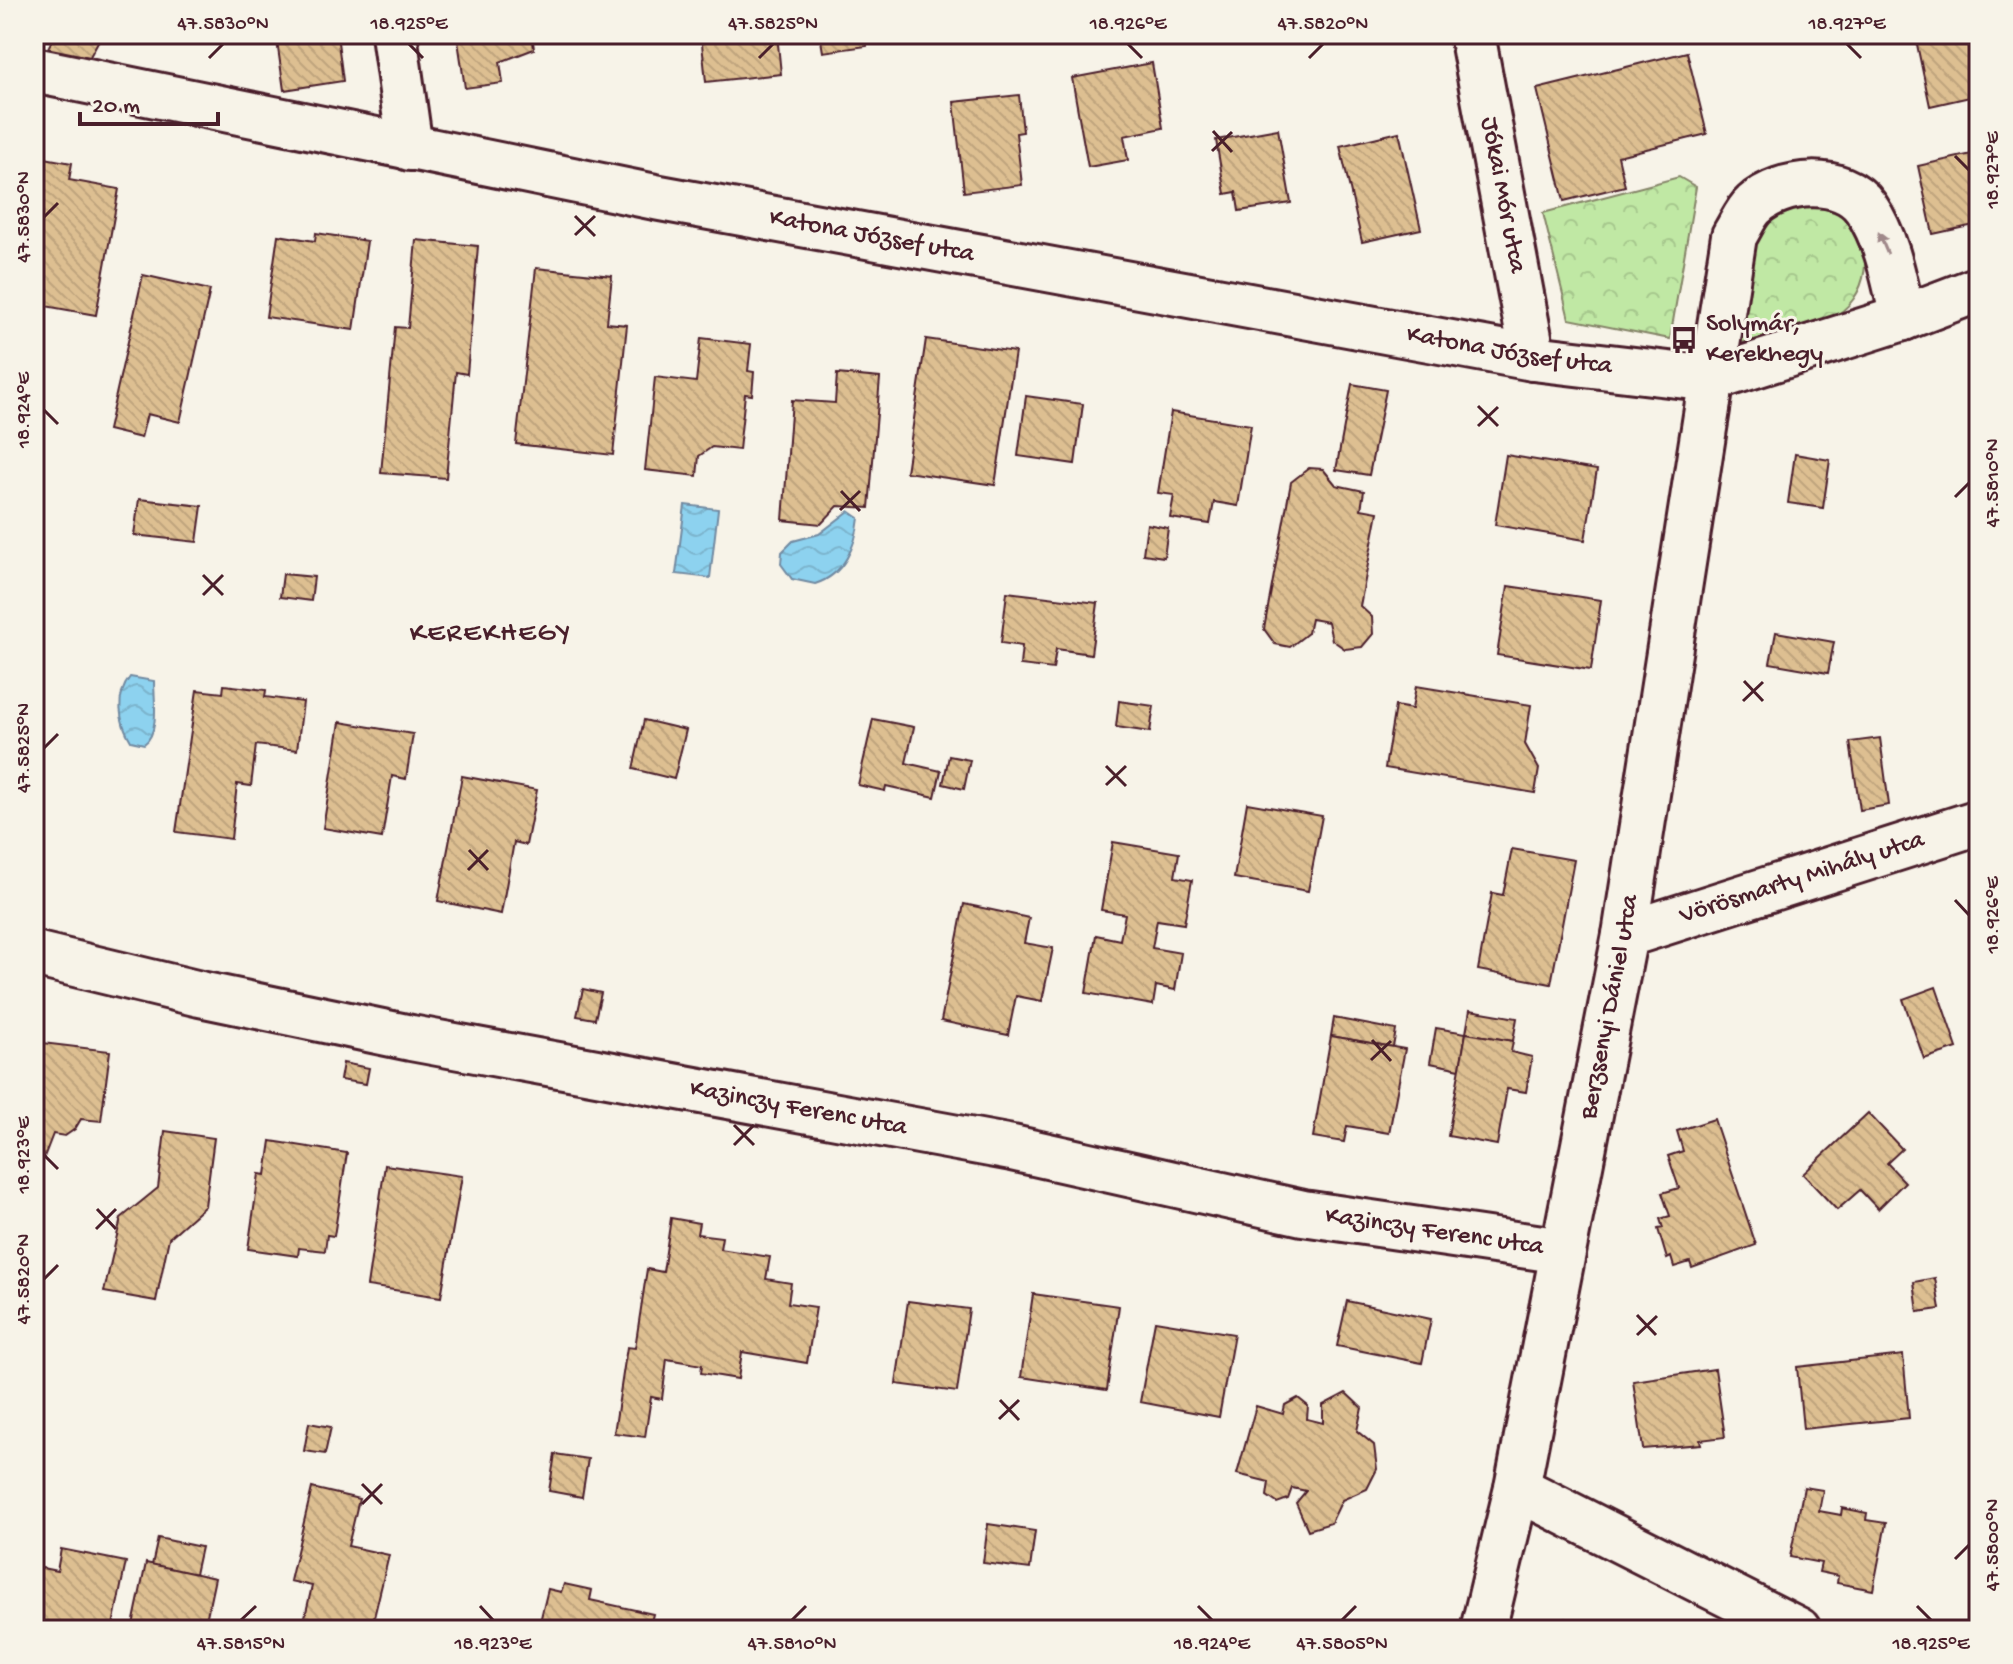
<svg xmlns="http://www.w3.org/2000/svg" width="2013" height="1664" font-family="'Gochi Hand',sans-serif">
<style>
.park{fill:url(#park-crowns);stroke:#858468;stroke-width:2}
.water{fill:url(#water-waves);stroke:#728aa1;stroke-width:2}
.building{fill:url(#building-back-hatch);stroke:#4a1f2b;stroke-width:2}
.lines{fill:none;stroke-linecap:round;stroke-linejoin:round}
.minor-casing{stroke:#4a1f2b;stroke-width:50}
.minor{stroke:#f7f3e8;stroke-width:44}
.oneway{fill:#a0898a}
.ticks{fill:none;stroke:#4a1f2b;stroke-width:3}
.labels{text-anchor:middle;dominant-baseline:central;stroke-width:6;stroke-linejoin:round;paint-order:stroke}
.street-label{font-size:26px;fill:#4a1f2b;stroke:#f7f3e8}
.poi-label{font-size:26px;fill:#4a1f2b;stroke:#f7f3e8;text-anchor:start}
.neighbourhood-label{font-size:28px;letter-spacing:2px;fill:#4a1f2b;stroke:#f7f3e8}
.neatline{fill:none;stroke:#4a1f2b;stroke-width:3}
.ticks-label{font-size:20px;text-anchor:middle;fill:#4a1f2b}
</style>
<defs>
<pattern id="park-crowns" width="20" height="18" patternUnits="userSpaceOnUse" patternTransform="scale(2)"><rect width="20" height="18" fill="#c0e8a4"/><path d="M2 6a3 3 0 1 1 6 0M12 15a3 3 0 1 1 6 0" fill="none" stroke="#a6c78d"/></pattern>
<pattern id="water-waves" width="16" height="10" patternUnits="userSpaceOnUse" patternTransform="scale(2)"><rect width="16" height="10" fill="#8dd2ef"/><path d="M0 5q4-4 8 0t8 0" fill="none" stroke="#7bb4cd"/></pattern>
<pattern id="building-back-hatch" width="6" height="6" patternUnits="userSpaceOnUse" patternTransform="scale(2)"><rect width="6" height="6" fill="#ddbf91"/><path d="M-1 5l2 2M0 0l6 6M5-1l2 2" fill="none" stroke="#bfa47d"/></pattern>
</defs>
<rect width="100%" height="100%" fill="#f7f3e8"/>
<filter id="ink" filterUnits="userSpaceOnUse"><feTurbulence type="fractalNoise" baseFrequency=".0125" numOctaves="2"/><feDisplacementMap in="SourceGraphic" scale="16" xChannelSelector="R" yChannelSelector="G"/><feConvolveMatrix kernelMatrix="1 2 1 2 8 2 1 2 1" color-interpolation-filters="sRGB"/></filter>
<g filter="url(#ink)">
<g class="park">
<polygon points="1679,177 1696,187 1670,339 1569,319 1543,213"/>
<path d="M1823 202C1830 206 1839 209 1845 214 1877 244 1870 301 1829 319 1800 332 1764 337 1733 345L1748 245 1770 212Z"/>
</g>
<g class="water">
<polygon points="685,505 718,509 710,578 676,574"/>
<path d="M849 511 859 518C856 546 844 575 815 584L792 579 781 564 782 552 793 541 819 534Z"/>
<path d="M130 677 154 681C154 698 160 733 144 744L131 741C119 722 115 696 130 677Z"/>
</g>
<g class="building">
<polygon points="55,34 102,34 84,68 48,48"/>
<polygon points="276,34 337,34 343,81 284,90"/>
<polygon points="457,34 532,34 534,49 500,62 503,83 465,88"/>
<polygon points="701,34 777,34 781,74 706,82"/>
<polygon points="820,34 866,34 867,46 823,52"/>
<polygon points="1979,34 1979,95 1930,106 1915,35"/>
<polygon points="1687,52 1707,134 1618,156 1625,186 1564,201 1537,89"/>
<polygon points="1152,63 1163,128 1124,136 1128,160 1088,167 1072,78"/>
<polygon points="1019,95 1023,132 1016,133 1022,185 964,192 954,102"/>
<polygon points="1278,129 1291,203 1239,211 1236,192 1225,194 1216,140"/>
<polygon points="1399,132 1421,229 1362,242 1340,146"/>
<polygon points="1979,145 1979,224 1933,234 1918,166 1972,154 1971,147"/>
<polygon points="34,156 72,163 69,180 119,189 96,315 34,304"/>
<polygon points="316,233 367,241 354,330 266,317 278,235 315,241"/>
<polygon points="416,240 478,246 467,374 456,372 446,478 381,473 395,327 408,328"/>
<polygon points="536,268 612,276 607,323 627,325 613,455 516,444"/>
<polygon points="143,275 210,290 180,422 147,414 141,438 108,430"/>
<polygon points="701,338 751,344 748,371 754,372 752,395 745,394 739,450 712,447 699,456 697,476 645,470 655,377 696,382"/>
<polygon points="926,339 1015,352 995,485 906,472"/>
<polygon points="837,374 880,378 869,508 838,506 821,524 783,520 792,400 835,403"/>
<polygon points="1352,384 1386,390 1369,475 1336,470"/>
<polygon points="1026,396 1083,404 1075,464 1018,456"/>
<polygon points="1171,412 1251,425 1238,506 1214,502 1210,524 1170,518 1174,495 1158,493"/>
<polygon points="1795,454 1830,460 1823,508 1788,503"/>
<polygon points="1506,455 1597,470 1585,540 1495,525"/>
<polygon points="1309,468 1323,469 1336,485 1364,491 1361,509 1378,512 1360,606 1372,617 1373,634 1362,647 1345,649 1332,640 1328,622 1311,619 1308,633 1290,647 1275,644 1264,629 1291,482"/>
<polygon points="139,499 202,506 197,542 134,535"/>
<polygon points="1147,524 1168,528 1164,557 1143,554"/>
<polygon points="283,574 314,577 311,601 280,597"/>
<polygon points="1508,586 1601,600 1591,670 1497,655"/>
<polygon points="1007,592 1098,603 1091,654 1056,649 1053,669 1020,665 1022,646 1001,643"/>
<polygon points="1776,632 1834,642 1828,673 1770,663"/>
<polygon points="224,685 266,690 265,697 303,702 297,750 256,745 251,786 237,784 231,839 176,832 197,690 223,693"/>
<polygon points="1416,686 1531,705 1525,744 1539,769 1535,793 1385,768 1395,706 1412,709"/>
<polygon points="1119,701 1154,706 1150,732 1116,727"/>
<polygon points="873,719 914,727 906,763 941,771 935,797 886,786 885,791 858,785"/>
<polygon points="644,720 686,730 674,779 633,769"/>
<polygon points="340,722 413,734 406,779 392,776 382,838 323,828"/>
<polygon points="1880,738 1889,805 1860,810 1850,742"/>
<polygon points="949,756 970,760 964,789 943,784"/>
<polygon points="462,776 537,790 526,845 514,842 501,914 438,901"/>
<polygon points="1247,803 1322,816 1308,891 1234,878"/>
<polygon points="1113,842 1179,853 1175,877 1192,880 1184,924 1157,920 1152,948 1181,953 1175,990 1156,986 1153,1005 1086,993 1096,935 1120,940 1125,914 1101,910"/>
<polygon points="1512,849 1574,860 1551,984 1478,970 1492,893 1503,895"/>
<polygon points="964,904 1029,918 1024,943 1053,948 1042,1001 1016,996 1008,1035 941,1021"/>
<polygon points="1936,987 1957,1048 1924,1059 1903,999"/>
<polygon points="583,989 601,993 595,1019 577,1016"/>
<polygon points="1470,1010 1517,1018 1513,1041 1466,1033"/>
<polygon points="1334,1018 1396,1030 1393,1047 1331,1036"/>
<polygon points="1436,1028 1466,1033 1460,1069 1430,1063"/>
<polygon points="1466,1033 1513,1041 1511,1052 1532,1057 1526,1092 1507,1089 1497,1145 1448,1136"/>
<polygon points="1331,1036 1405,1049 1389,1133 1347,1126 1344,1142 1313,1137"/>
<polygon points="34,1042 110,1051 101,1121 81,1119 75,1129 65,1136 53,1134 41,1165 34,1162"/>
<polygon points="343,1063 369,1068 366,1084 340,1080"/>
<polygon points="1868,1113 1902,1149 1887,1163 1905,1182 1878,1209 1860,1190 1837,1210 1803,1174"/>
<polygon points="1714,1119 1756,1245 1692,1268 1690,1262 1674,1267 1671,1257 1667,1259 1658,1229 1663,1228 1660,1219 1670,1216 1662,1193 1679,1188 1668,1156 1683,1151 1677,1131"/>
<polygon points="165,1131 214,1138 205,1206 169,1238 156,1301 104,1292 121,1218 158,1188"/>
<polygon points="271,1141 347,1153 334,1236 327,1235 325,1251 299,1248 298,1256 248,1249 259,1174 266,1175"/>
<polygon points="385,1165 462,1176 441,1297 367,1286"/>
<polygon points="671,1218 699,1223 697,1234 722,1237 720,1249 770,1257 766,1279 791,1283 788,1303 816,1307 807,1363 742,1352 738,1379 701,1373 702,1365 667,1359 662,1399 651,1397 645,1437 614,1433 627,1347 635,1348 647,1269 663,1272"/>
<polygon points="1935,1278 1940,1309 1918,1312 1914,1282"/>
<polygon points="1033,1294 1119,1306 1107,1390 1021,1377"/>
<polygon points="908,1301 969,1309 957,1392 896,1384"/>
<polygon points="1347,1301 1431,1319 1422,1363 1337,1346"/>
<polygon points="1155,1321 1234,1334 1219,1417 1140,1402"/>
<polygon points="1903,1355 1909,1418 1803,1429 1797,1367"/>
<polygon points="1715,1369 1725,1437 1700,1440 1701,1444 1643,1449 1633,1381"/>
<polygon points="1346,1393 1362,1408 1357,1431 1374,1445 1377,1469 1367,1489 1342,1500 1331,1523 1308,1530 1296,1503 1306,1491 1292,1488 1288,1499 1277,1503 1267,1496 1269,1482 1237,1474 1256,1406 1283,1414 1285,1405 1298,1398 1308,1406 1307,1419 1323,1423 1323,1405"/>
<polygon points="309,1423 331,1427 325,1454 304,1451"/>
<polygon points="555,1454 588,1459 582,1497 549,1491"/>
<polygon points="1804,1487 1823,1490 1819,1511 1841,1515 1842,1508 1867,1513 1866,1520 1886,1523 1873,1590 1837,1583 1838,1576 1819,1572 1821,1563 1790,1557"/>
<polygon points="312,1488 359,1499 348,1546 389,1555 371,1630 302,1630 312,1586 290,1581"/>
<polygon points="988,1524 1035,1531 1030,1569 983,1563"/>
<polygon points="158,1538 201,1547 195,1574 152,1565"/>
<polygon points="61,1549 126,1562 112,1630 34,1630 37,1567 57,1571"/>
<polygon points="146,1563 215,1578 204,1630 132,1630"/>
<polygon points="564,1584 592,1590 590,1600 653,1614 649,1630 538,1630 548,1589 561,1592"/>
<polygon points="1566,1619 1617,1630 1564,1630"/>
</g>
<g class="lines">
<g class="minor-casing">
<g id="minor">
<polyline points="394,34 410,148"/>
<path id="s1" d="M1472 34 1533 358"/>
<path id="s2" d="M34 70 660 198 1533 358 1711 379 1903 318 1979 289"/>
<path id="s3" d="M1625 935 1979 822"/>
<path id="s4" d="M34 954 200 994 411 1038 1012 1148 1303 1213 1563 1251"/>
<polyline points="1517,1488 1798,1630"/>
<path id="s5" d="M1483 1630 1517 1488 1625 935 1734 236C1740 227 1746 212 1754 205 1781 180 1843 174 1866 208 1888 241 1894 280 1903 318"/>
</g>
</g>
<use href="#minor" class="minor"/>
</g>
<defs><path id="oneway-solid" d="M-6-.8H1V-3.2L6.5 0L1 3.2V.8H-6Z" transform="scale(2)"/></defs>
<use class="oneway" href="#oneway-solid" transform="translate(1883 243) rotate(-113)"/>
</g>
<path class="ticks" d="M409 44 423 58M1128 44 1142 58M1847 44 1861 58M209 58 223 44M759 58 773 44M1309 58 1323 44M1213 131 1232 152M1212 151 1232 132M1955 156 1969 170M575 216 595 236M44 217 58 203M575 235 595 216M1478 406 1498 426M44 410 58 424M1478 426 1498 407M841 491 860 511M1955 497 1969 483M840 510 860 491M203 575 223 595M203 595 223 575M1744 681 1763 701M1743 701 1763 682M44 748 58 734M1106 766 1126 786M1106 785 1126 766M469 850 488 870M468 870 488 850M1955 900 1969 915M1372 1040 1391 1061M1371 1060 1391 1041M734 1125 754 1145M734 1145 754 1125M44 1155 58 1169M97 1209 116 1229M96 1229 116 1209M44 1279 58 1265M1637 1315 1656 1335M1637 1335 1657 1316M1000 1400 1019 1420M999 1419 1019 1400M362 1484 382 1504M362 1504 382 1484M1955 1559 1969 1545M480 1606 493 1620M1198 1606 1212 1620M1917 1606 1931 1620M241 1620 256 1606M792 1620 806 1606M1342 1620 1356 1606"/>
<defs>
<g id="bus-bare" transform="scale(2.16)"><path d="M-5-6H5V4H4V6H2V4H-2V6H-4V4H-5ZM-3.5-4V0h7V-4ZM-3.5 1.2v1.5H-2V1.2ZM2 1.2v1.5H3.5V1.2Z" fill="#4a1f2b" stroke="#f7f3e8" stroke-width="2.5" paint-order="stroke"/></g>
</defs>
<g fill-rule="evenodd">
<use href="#bus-bare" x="1684" y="340"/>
</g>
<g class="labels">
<g class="street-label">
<text stroke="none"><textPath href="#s1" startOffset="164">Jókai Mór utca</textPath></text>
<text stroke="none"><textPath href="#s2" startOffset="854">Katona József utca</textPath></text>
<text stroke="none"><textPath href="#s2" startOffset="1502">Katona József utca</textPath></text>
<text stroke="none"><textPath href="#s3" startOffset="186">Vörösmarty Mihály utca</textPath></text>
<text stroke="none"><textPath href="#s5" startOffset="636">Berzsenyi Dániel utca</textPath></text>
<text stroke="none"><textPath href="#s4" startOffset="780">Kazinczy Ferenc utca</textPath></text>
<text stroke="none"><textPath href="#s4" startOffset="1428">Kazinczy Ferenc utca</textPath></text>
</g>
<g class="poi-label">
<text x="1706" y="325">Solymár,<tspan x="1706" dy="30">Kerekhegy</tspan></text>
</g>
<g class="neighbourhood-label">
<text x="491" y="634">KEREKHEGY</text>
</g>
</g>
<rect width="2013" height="1664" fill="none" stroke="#f7f3e8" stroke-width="88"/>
<path d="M80 112v12h138v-12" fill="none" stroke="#4a1f2b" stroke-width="4"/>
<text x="92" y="112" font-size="24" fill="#4a1f2b" stroke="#f7f3e8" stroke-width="6" paint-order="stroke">20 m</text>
<rect x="44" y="44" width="1925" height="1576" class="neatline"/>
<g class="ticks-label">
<text x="223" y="29">47.5830°N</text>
<text x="409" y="29">18.925°E</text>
<text x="773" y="29">47.5825°N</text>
<text x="1128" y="29">18.926°E</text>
<text x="1323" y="29">47.5820°N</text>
<text x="1847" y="29">18.927°E</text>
<text transform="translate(1991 170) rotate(-90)" y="7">18.927°E</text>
<text transform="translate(22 217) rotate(-90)" y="7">47.5830°N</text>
<text transform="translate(22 410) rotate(-90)" y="7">18.924°E</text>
<text transform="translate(1991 483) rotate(-90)" y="7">47.5810°N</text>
<text transform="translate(22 748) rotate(-90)" y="7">47.5825°N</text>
<text transform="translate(1991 915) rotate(-90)" y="7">18.926°E</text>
<text transform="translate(22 1155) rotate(-90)" y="7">18.923°E</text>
<text transform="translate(22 1279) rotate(-90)" y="7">47.5820°N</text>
<text transform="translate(1991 1545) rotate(-90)" y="7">47.5800°N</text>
<text x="241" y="1649">47.5815°N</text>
<text x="493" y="1649">18.923°E</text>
<text x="792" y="1649">47.5810°N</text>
<text x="1212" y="1649">18.924°E</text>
<text x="1342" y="1649">47.5805°N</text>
<text x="1931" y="1649">18.925°E</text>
</g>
</svg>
